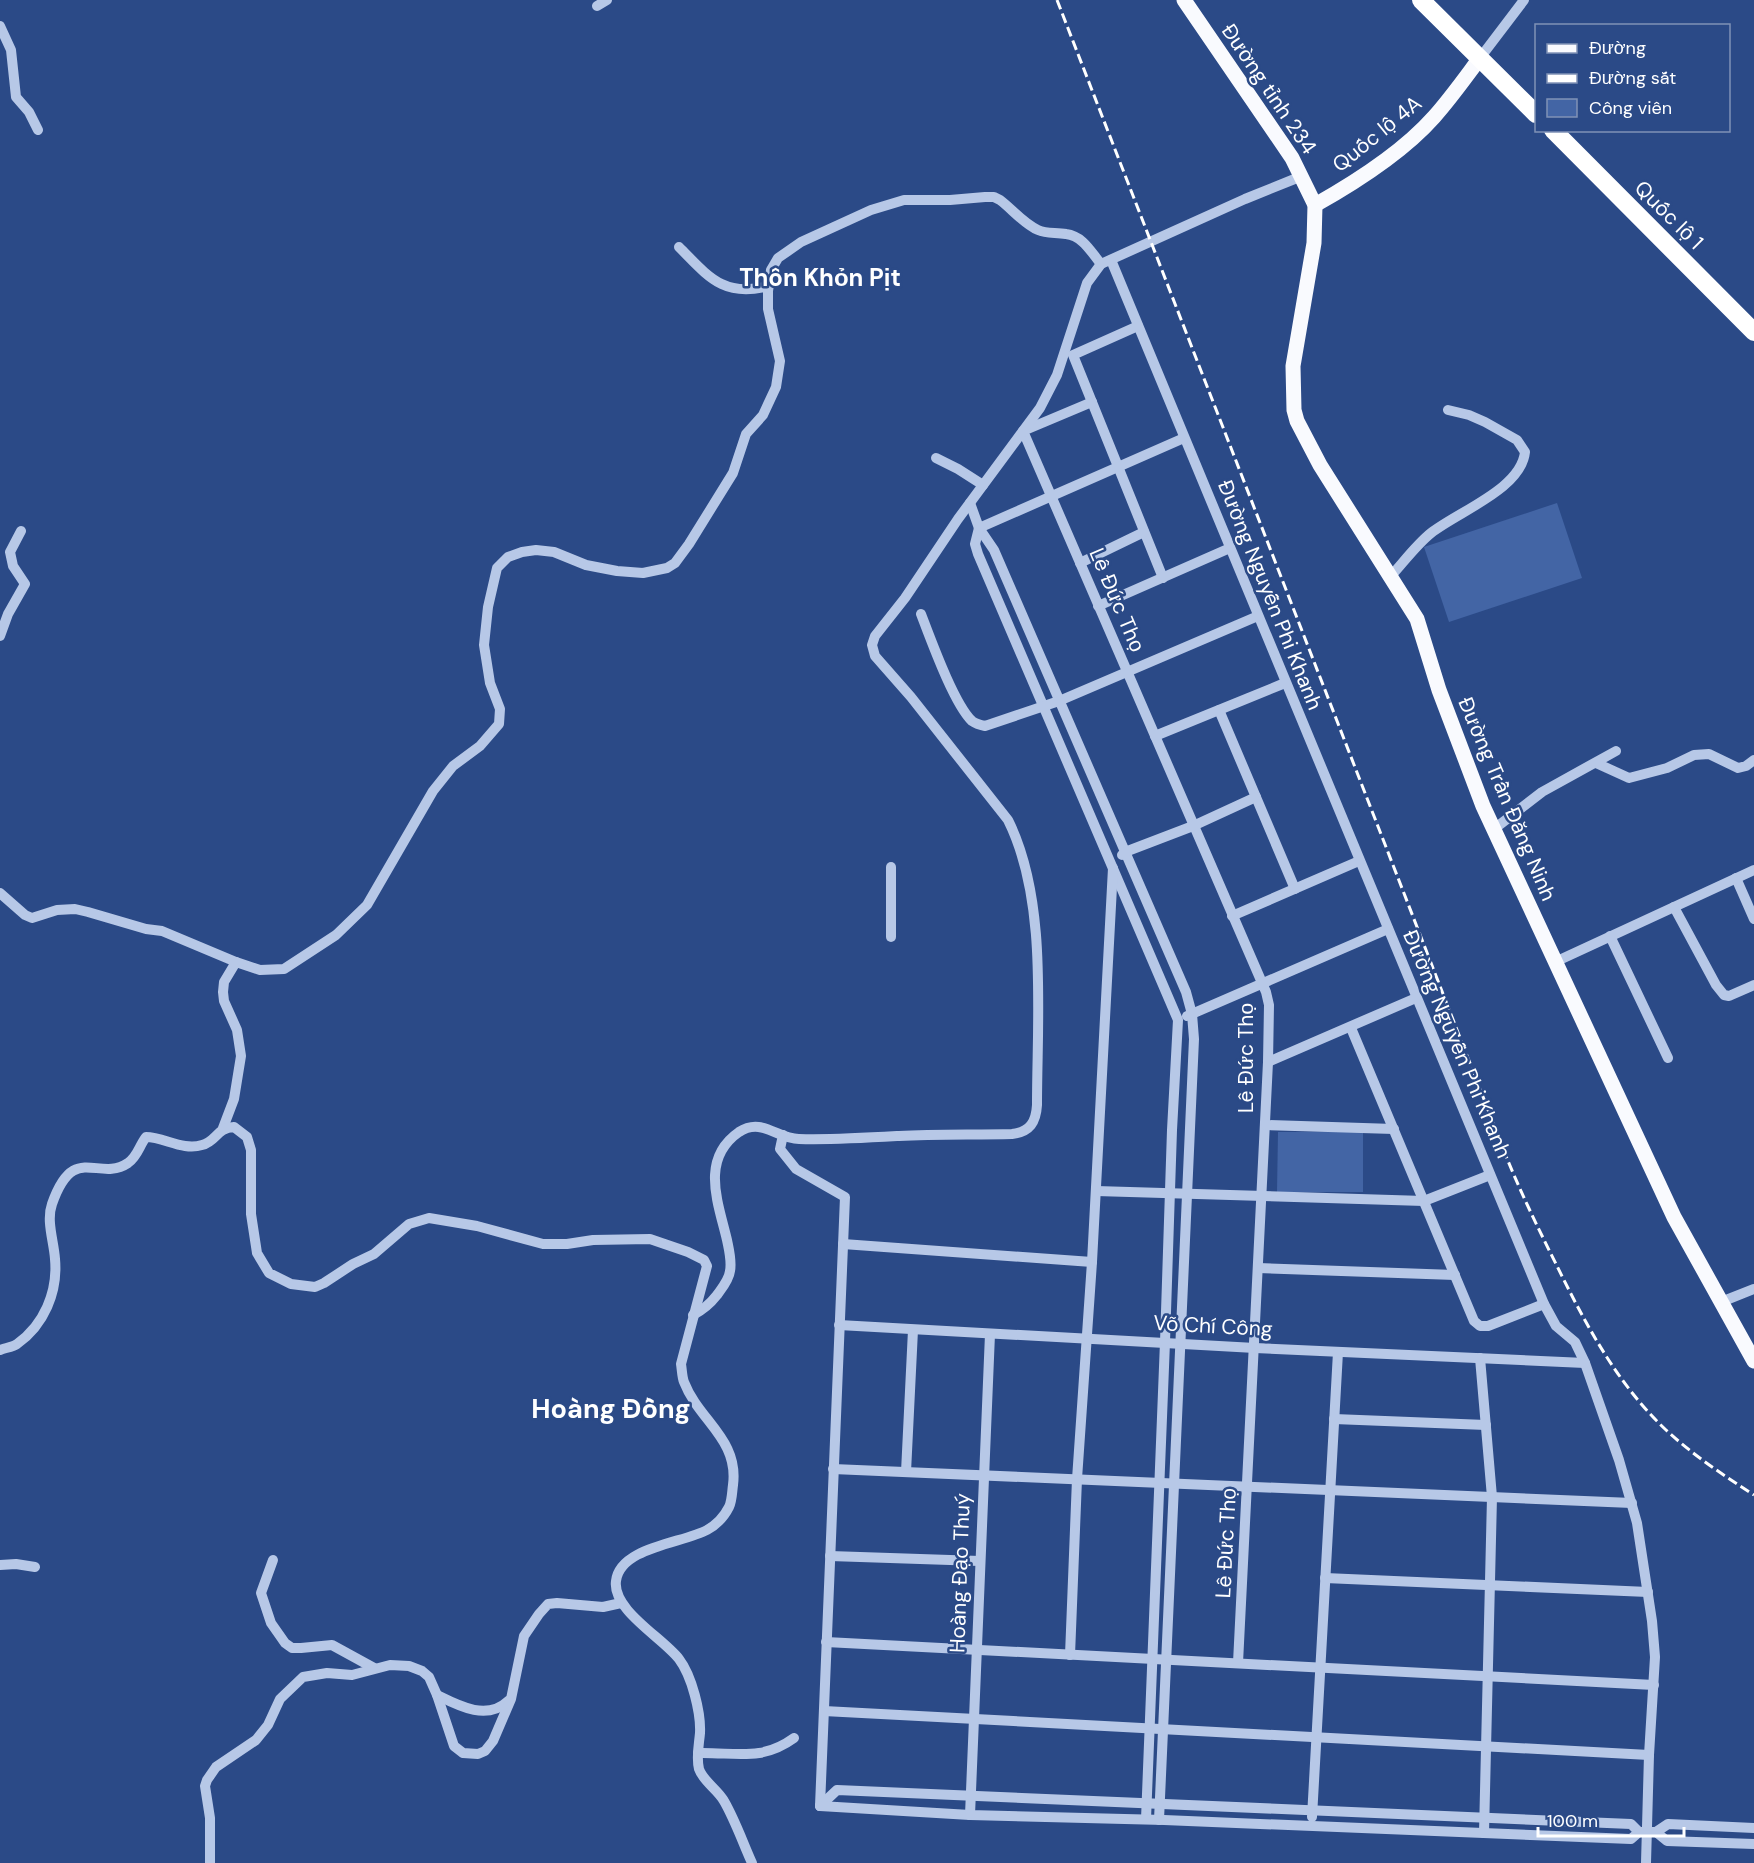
<svg xmlns="http://www.w3.org/2000/svg" width="1754" height="1863" font-family="'DM Sans',sans-serif">
<style>
.green{fill:#4365a5}
.lines{fill:none;stroke-linecap:round;stroke-linejoin:round}
.minor{stroke:#b7c8e7;stroke-width:10}
.major{stroke:#f9fafe;stroke-width:15}
.highway{stroke:#fff;stroke-width:18}
.rail{stroke:#fff;stroke-width:3;stroke-dasharray:10 4.5;stroke-linecap:butt}
.labels{text-anchor:middle;dominant-baseline:central;stroke-width:5;stroke-linejoin:round;paint-order:stroke}
.street-label{font-size:21px;fill:#fff;stroke:#2b4a87}
.quarter-label{font-size:24px;font-weight:bold;fill:#fff;stroke:#2b4a87}
.district-label{font-size:27px;font-weight:bold;fill:#fff;stroke:#2b4a87}
</style>
<rect width="100%" height="100%" fill="#2b4a87"/>
<g class="green">
<polygon points="1557,503 1582,578 1449,622 1424,547"/>
<polygon points="1278,1132 1363,1132 1363,1192 1277,1192"/>
</g>
<g class="lines">
<g class="minor">
<polyline points="597,6 607,0"/>
<polyline points="0,26 11,50 16,97 29,112 38,130"/>
<polyline points="1480,58 1524,0"/>
<path d="M679 247C708 276 723 298 769 286"/>
<polyline points="1111,260 1544,1304 1556,1326 1575,1342 1585,1363 1619,1460 1637,1523 1652,1621 1655,1657 1649,1755 1646,1863"/>
<polyline points="1138,326 1073,355 1163,578"/>
<polyline points="1092,402 1023,431 1266,992 1269,1005 1268,1062 1238,1663"/>
<polyline points="936,458 958,469 983,485"/>
<polyline points="970,503 979,528 994,550 1186,992 1192,1014 1194,1039 1159,1820"/>
<polyline points="979,528 975,544 978,554 1178,1020 1172,1130 1165,1342 1146,1819"/>
<polyline points="979,528 1184,438"/>
<polyline points="1080,563 1144,532"/>
<path d="M1390 577C1403 563 1416 545 1431 533 1459 511 1521 489 1525 452L1517 440 1485 422 1469 415 1448 410"/>
<polyline points="1098,606 1230,548"/>
<path d="M921 614C931 640 954 704 972 721 976 724 980 725 985 726L1059 701 1258 616"/>
<polyline points="0,636 8,614 25,584 13,566 10,552 21,531"/>
<polyline points="1219,710 1295,889"/>
<polyline points="1155,736 1285,683"/>
<polyline points="1596,763 1629,778 1667,768 1694,755 1709,754 1738,768 1746,766 1754,760"/>
<polyline points="1494,829 1542,792 1616,751"/>
<polyline points="1122,855 1125,852 1193,826 1256,797"/>
<polyline points="891,867 891,937"/>
<polyline points="1736,878 1754,919"/>
<path d="M0 893 25 915 32 918 57 910 75 909 88 912 146 929 162 931 236 962 260 970 284 969 336 935 367 905 433 791 453 766 480 746 499 724 500 709 490 683 484 645 488 607 497 568 508 557 522 552 536 550 554 552 586 565 617 571 643 573 667 568 675 563 689 544 733 473 746 434 763 415 776 387 780 361 768 309V291L771 270 778 258 801 242 871 210 904 200H950L985 197H994L1000 200C1012 209 1024 224 1038 230 1047 234 1056 232 1066 234 1083 236 1091 252 1101 264"/>
<polyline points="1674,907 1716,985 1724,995 1729,996 1754,985"/>
<polyline points="1232,916 1359,861"/>
<polyline points="1610,936 1668,1058"/>
<polyline points="1555,962 1754,870"/>
<polyline points="1187,1016 1388,929"/>
<polyline points="1351,1028 1474,1321 1480,1326 1488,1326 1544,1304"/>
<polyline points="1268,1062 1416,998"/>
<polyline points="1266,1125 1394,1129"/>
<polyline points="223,1128 234,1099 241,1056 237,1030 224,1001 223,992 224,982 236,962"/>
<polyline points="783,1135 780,1149 796,1169 845,1197 820,1806"/>
<polyline points="1096,1191 1424,1201 1490,1175"/>
<polyline points="843,1244 1092,1262"/>
<polyline points="1258,1268 1455,1275"/>
<polyline points="1721,1302 1754,1289"/>
<path d="M693 1315C703 1310 710 1304 717 1295 722 1288 729 1280 730 1271 732 1261 729 1250 727 1240 718 1202 700 1159 739 1132 762 1117 777 1139 799 1139 832 1140 865 1138 899 1136 937 1134 975 1135 1012 1134 1030 1132 1036 1122 1037 1105 1037 1016 1048 900 1008 820L911 697 875 656 872 645 875 636 905 598 958 519 1040 408 1057 375 1087 283 1101 264 1245 199 1302 176"/>
<polyline points="839,1325 1255,1348 1585,1363"/>
<path d="M0 1350C5 1348 13 1347 17 1344 44 1325 58 1292 55 1259 54 1242 46 1221 52 1204 74 1141 98 1183 128 1163 138 1156 139 1146 146 1137 164 1137 183 1151 202 1145 217 1141 216 1128 234 1127L247 1137 251 1150V1214L257 1253 269 1273 291 1284 315 1287 324 1283 353 1264 374 1254 409 1224 429 1218 477 1226 543 1244H567L593 1240 650 1239 688 1252 704 1260 707 1266 681 1364C682 1370 682 1377 684 1382 699 1421 739 1439 733 1485 732 1492 732 1501 729 1507 724 1517 716 1525 707 1530 683 1543 620 1547 616 1581 612 1610 663 1638 679 1659 692 1676 701 1713 700 1733 699 1745 696 1757 699 1769 703 1781 718 1790 724 1801 735 1820 743 1843 752 1863"/>
<polyline points="1480,1358 1492,1497 1484,1833"/>
<polyline points="1334,1419 1486,1425"/>
<polyline points="833,1469 1632,1503"/>
<polyline points="906,1472 913,1330"/>
<polyline points="830,1556 980,1561"/>
<polyline points="273,1560 261,1593 271,1623 285,1643 292,1648 301,1648 332,1645 374,1668"/>
<polyline points="0,1565 16,1564 35,1567"/>
<polyline points="1325,1578 1648,1592"/>
<polyline points="826,1642 1654,1685"/>
<polyline points="1070,1655 1077,1479 1092,1262 1113,868"/>
<path d="M437 1695C459 1706 487 1721 508 1701"/>
<polyline points="824,1711 1649,1755"/>
<path d="M698 1753C735 1752 761 1762 794 1738"/>
<polyline points="820,1806 837,1790 1631,1824 1639,1832 1656,1832 1668,1824 1754,1828"/>
<polyline points="820,1806 970,1815 1164,1820 1631,1839 1639,1832"/>
<polyline points="970,1815 990,1334"/>
<polyline points="1312,1817 1338,1352"/>
<polyline points="1656,1832 1667,1841 1754,1844"/>
<polyline points="210,1863 210,1818 205,1786 207,1780 216,1767 256,1740 268,1725 280,1699 303,1677 327,1673 352,1675 390,1665 409,1666 422,1671 429,1677 437,1695 454,1746 463,1753 478,1754 485,1751 493,1741 511,1699 524,1636 539,1614 548,1604 557,1603 603,1607 621,1603"/>
</g>
<g class="major">
<polyline points="1184,0 1292,158 1315,205 1314,243 1293,366 1294,410 1297,421 1320,465 1417,619 1439,690 1483,806 1674,1217 1754,1361"/>
<path d="M1315 205C1356 182 1403 152 1434 117 1451 98 1465 78 1480 58"/>
</g>
<g class="highway">
<polyline points="1421,0 1536,114"/>
<polyline points="1553,130 1754,332"/>
</g>
<path class="rail" d="M1057 0 1506 1156C1521 1193 1538 1228 1556 1264 1585 1323 1617 1384 1666 1430 1693 1455 1723 1475 1754 1495"/>
</g>
<g class="labels">
<g class="street-label">
<text transform="translate(1269 89) rotate(56)">Đường tỉnh 234</text>
<text transform="translate(1377 134) rotate(-39)">Quốc lộ 4A</text>
<text transform="translate(1669 215) rotate(45)">Quốc lộ 1</text>
<text transform="translate(1270 595) rotate(68)">Đường Nguyễn Phi Khanh</text>
<text transform="translate(1117 600) rotate(67)">Lê Đức Thọ</text>
<text transform="translate(1507 799) rotate(67)">Đường Trần Đăng Ninh</text>
<text transform="translate(1457 1044) rotate(67)">Đường Nguyễn Phi Khanh</text>
<text transform="translate(1246 1058) rotate(-90)">Lê Đức Thọ</text>
<text transform="translate(1213 1326) rotate(3)">Võ Chí Công</text>
<text transform="translate(1226 1543) rotate(-87)">Lê Đức Thọ</text>
<text transform="translate(960 1573) rotate(-88)">Hoàng Đạo Thuý</text>
</g>
<g class="quarter-label">
<text x="820" y="277">Thôn Khỏn Pịt</text>
</g>
<g class="district-label">
<text x="611" y="1408">Hoàng Đồng</text>
</g>
</g>
<rect x="1535" y="24" width="195" height="108" fill="#2b4a87" stroke="#8092b7" stroke-width="1.5"/>
<rect x="1547" y="44" width="30" height="9" fill="#f9fafe" stroke="#8092b7" stroke-width="1.5"/>
<text x="1589" y="54" font-size="18" fill="#ffffff">Đường</text>
<rect x="1547" y="74" width="30" height="9" fill="#ffffff" stroke="#8092b7" stroke-width="1.5"/>
<text x="1589" y="84" font-size="18" fill="#ffffff">Đường sắt</text>
<rect x="1547" y="99" width="30" height="18" fill="#4365a5" stroke="#8092b7" stroke-width="1.5"/>
<text x="1589" y="114" font-size="18" fill="#ffffff">Công viên</text>
<path d="M1538 1827v9h146v-9" fill="none" stroke="#ffffff" stroke-width="3"/>
<text x="1547" y="1827" font-size="18" fill="#ffffff" stroke="#2b4a87" stroke-width="4.5" paint-order="stroke">100 m</text>
</svg>
